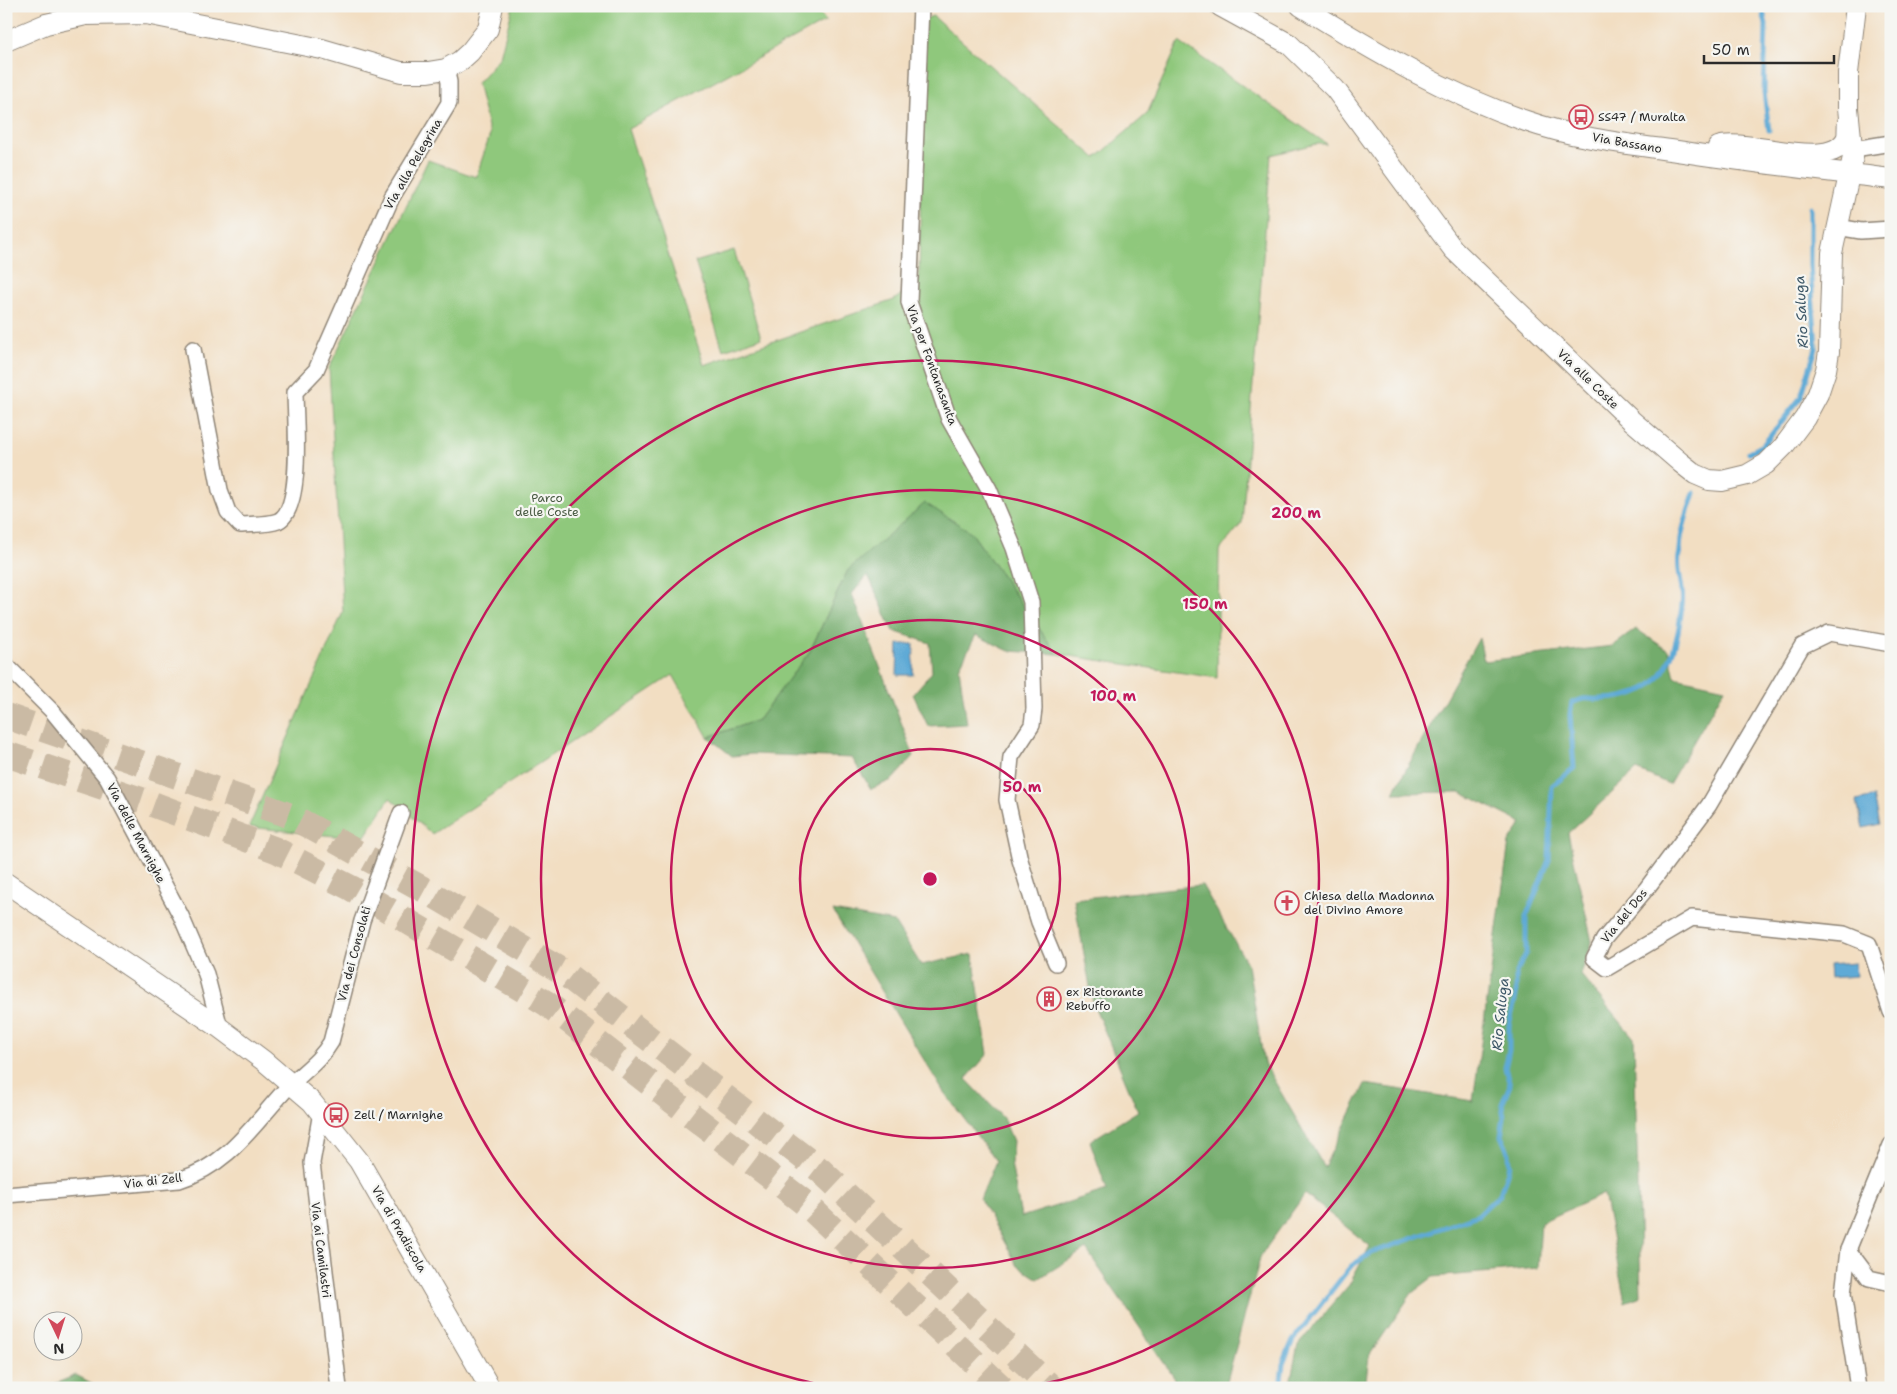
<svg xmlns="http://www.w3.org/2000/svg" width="1897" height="1394" font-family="'Shantell Sans',sans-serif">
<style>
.green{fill:#8fc87c;stroke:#5d7a54}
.forest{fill:#73ac6c;stroke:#4f6c4c}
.water{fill:#5eaad6;stroke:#446a80}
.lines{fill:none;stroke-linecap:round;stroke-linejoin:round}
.stream{stroke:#5eaad6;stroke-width:5}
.highway-tunnel{stroke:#cabaa4;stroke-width:26;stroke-dasharray:26 13;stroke-linecap:butt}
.street-casing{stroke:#8e8476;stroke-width:18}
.secondary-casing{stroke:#8e8476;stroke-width:22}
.street{stroke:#fff;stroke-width:15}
.secondary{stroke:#fff;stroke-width:20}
.ring{fill:none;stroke:#c2185b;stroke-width:2.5}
.labels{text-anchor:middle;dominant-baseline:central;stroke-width:4.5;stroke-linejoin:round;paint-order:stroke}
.poi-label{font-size:12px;fill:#2b2b2b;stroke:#f6f6f2;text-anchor:start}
.street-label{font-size:12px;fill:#2b2b2b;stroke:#f6f6f2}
.park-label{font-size:12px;fill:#495a43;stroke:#f6f6f2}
.water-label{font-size:14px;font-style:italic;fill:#3d5767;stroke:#f6f6f2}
.centre{fill:#c2185b;stroke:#f6f6f2;stroke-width:2.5}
.ring-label{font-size:15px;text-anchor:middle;font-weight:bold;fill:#c2185b;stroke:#f6f6f2;stroke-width:4.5;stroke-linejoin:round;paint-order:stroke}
</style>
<rect width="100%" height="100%" fill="#f6f6f2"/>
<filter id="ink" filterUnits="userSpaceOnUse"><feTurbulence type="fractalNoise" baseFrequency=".02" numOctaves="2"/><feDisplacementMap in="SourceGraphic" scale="10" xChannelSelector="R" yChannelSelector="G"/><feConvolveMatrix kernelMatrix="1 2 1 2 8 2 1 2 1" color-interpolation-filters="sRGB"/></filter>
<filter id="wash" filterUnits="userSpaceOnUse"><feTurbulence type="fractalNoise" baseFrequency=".0096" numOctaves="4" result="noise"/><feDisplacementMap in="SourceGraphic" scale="20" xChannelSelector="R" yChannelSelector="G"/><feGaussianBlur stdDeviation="1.12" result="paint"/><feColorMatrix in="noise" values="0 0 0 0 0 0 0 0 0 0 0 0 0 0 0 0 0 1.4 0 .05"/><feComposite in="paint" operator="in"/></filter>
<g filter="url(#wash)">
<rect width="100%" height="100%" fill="#f2dec2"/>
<g class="green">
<polygon points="513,6 813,6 826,21 628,129 704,365 894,300 919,281 924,19 933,16 1096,158 1147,114 1179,42 1327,144 1316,144 1271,155 1242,523 1219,551 1217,678 1057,654 971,532 848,570 810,651 758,720 708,737 673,675 432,834 390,798 363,839 249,827 343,612 329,368 428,160 476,177 490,135 477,83 500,57"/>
<polygon points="734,250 761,338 723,350 695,262"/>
</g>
<g class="forest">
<polygon points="925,503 971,532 1057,654 1009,651 976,635 959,668 967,724 928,726 913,694 932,672 930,643 893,631 868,575 852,594 914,756 892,780 871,789 852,758 752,754 732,756 708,737 758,720 810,651 848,570"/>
<polygon points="1636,629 1669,651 1675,677 1725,688 1669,784 1637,770 1568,833 1592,942 1581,975 1634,1038 1641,1296 1625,1302 1604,1194 1541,1222 1538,1268 1433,1277 1412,1293 1369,1356 1365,1388 1289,1388 1298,1345 1349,1285 1370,1246 1305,1194 1261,1255 1225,1388 1174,1388 1175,1379 1086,1249 1038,1279 1018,1266 980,1199 996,1161 943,1091 833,911 894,922 921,965 973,954 988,1054 966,1079 1003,1118 1013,1141 1011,1163 1021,1217 1107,1190 1090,1141 1138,1111 1093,1003 1074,899 1202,885 1248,965 1264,1063 1324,1167 1365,1084 1473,1101 1509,842 1522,823 1460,792 1393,793 1479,638 1484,661 1613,646"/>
<polygon points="76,1375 101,1388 45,1388"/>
</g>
<g class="water">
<polygon points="898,644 914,644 913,675 897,675"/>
<polygon points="1874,797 1880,824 1863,828 1857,801"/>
<polygon points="1855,963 1856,976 1830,978 1829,965"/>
</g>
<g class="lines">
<g class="stream">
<polyline points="1762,6 1766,25 1764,92 1769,130"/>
<polyline points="1749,453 1763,445 1801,397 1816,348 1810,265 1810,207"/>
<path d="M1280 1388 1283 1364 1293 1340 1351 1266 1371 1253 1478 1215 1500 1194 1510 1165 1509 1154 1501 1136 1504 1118 1502 1104 1510 1085 1505 1068 1509 1050V1025L1516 996V972L1526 954V917L1549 860 1552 786 1574 768 1570 715 1572 703C1586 696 1587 700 1601 699 1616 699 1631 696 1645 689 1673 673 1679 633 1682 605 1685 588 1676 572 1679 556 1681 548 1680 540 1682 533 1685 519 1690 506 1694 493"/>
</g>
</g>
</g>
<g filter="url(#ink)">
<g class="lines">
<g class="highway-tunnel">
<polyline points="6,716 291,816 430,893 560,970 820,1170 1052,1388"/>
<polyline points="6,754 144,801 276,850 351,888 546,1003 806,1204 1002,1388"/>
</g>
<g class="street-casing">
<g id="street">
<polyline points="921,6 909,302 949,419 989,489 1014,548 1031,602 1034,709 1032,725 1011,757 1007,800 1020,860 1039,922 1056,963"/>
<polyline points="1854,149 1891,143"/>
<polyline points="1837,227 1861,231 1891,229"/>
<path d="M193 349 220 490 228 512 240 525C251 524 268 525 278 521 304 509 295 417 295 392L316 370 392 197 449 103V82L446 69"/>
<polyline points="1891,644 1829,633 1802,646 1709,805 1647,888 1604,939 1594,958 1607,968 1692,918 1844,934 1869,944 1891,1012"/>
<polyline points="6,665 53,712 107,778 181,916 206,974 220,1028"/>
<polyline points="321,1112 312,1163 339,1388"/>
<path d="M6 1195 179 1180C230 1165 254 1123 289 1086 304 1071 320 1061 331 1042L362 921 401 813"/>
<polyline points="1848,1250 1869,1278 1891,1283"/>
<polyline points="1858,1388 1843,1294 1848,1250 1891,1145"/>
</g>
</g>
<g class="secondary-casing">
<g id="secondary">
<polyline points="1220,6 1289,44 1335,89 1453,249 1631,420 1681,463 1695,474 1709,480 1722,481 1747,475 1766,464 1784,446 1805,418 1818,394 1826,370 1829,352 1832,253 1853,157 1848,108 1848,73 1856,6"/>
<path d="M1301 6C1373 51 1445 93 1526 121 1574 138 1627 144 1677 151 1748 162 1820 170 1891 179"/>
<polyline points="6,41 46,24 86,15 146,14 322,49 401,72 428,72 446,69 460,61 470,52 488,29 493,6"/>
<path d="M1718 147C1746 137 1833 174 1847 137 1848 133 1847 127 1848 122"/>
<polyline points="6,883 220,1028 264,1061 312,1102 359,1161 490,1388"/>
</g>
</g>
<use href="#street" class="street"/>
<use href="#secondary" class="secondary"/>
</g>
</g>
<g class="ring">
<circle cx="930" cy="879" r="130"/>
<circle cx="930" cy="879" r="259"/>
<circle cx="930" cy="879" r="389"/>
<path d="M831 1387A518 518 0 1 1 1029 1387"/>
</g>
<defs>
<g id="bus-ring" transform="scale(1.25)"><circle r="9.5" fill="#f6f6f2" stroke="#d1495b" stroke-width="1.5"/><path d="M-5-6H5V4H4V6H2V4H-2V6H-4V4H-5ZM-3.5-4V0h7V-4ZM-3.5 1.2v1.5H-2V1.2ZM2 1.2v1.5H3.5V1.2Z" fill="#d1495b"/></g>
<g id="church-ring" transform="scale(1.25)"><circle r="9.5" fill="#f6f6f2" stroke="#d1495b" stroke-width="1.5"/><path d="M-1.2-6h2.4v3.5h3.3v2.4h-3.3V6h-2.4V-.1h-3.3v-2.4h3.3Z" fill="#d1495b"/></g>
<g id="building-ring" transform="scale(1.25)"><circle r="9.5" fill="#f6f6f2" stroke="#d1495b" stroke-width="1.5"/><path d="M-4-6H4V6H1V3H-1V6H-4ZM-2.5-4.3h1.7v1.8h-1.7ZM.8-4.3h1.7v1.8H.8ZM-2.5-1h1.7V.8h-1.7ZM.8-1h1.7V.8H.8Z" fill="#d1495b"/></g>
</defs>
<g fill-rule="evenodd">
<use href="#bus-ring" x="1581" y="117"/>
<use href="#church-ring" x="1287" y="903"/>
<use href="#building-ring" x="1049" y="999"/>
<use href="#bus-ring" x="336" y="1115"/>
</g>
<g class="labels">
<g class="poi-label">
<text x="1598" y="117">SS47 / Muralta</text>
<text x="1304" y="896">Chiesa della Madonna<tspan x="1304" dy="14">del Divino Amore</tspan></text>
<text x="1066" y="992">ex Ristorante<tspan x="1066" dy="14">Rebuffo</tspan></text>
<text x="354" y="1115">Zell / Marnighe</text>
</g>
<g class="street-label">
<text transform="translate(1627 143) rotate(10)">Via Bassano</text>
<text transform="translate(413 164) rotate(-60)">Via alla Pelegrina</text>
<text transform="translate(932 365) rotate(70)">Via per Fontanasanta</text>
<text transform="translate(1588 379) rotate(44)">Via alle Coste</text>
<text transform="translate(136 833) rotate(62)">Via delle Marnighe</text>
<text transform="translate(1624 916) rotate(-51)">Via del Dos</text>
<text transform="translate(354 954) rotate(-75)">Via dei Consolati</text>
<text transform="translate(153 1181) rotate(-7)">Via di Zell</text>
<text transform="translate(399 1229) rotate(60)">Via di Pradiscola</text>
<text transform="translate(321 1250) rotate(83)">Via ai Camilastri</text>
</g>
<g class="park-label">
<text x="547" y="498">Parco<tspan x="547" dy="14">delle Coste</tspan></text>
</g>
<g class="water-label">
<text transform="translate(1801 312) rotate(-93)">Rio Saluga</text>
<text transform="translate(1500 1014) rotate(-84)">Rio Saluga</text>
</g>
</g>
<circle cx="930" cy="879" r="8" class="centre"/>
<g class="ring-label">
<text x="1296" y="518">200 m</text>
<text x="1205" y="609">150 m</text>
<text x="1113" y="701">100 m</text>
<text x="1022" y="792">50 m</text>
</g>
<rect width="1897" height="1394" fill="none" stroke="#f6f6f2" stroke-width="25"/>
<g transform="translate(58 1336) rotate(176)"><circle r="24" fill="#f6f6f2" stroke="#a5a5a2"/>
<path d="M0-4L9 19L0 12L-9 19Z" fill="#d1495b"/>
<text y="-8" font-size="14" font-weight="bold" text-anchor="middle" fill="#2b2b2b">N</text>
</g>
<path d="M1704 55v8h130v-8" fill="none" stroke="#2b2b2b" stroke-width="2.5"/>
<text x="1712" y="55" font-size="15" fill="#2b2b2b" stroke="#f6f6f2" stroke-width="4" paint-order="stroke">50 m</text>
</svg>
